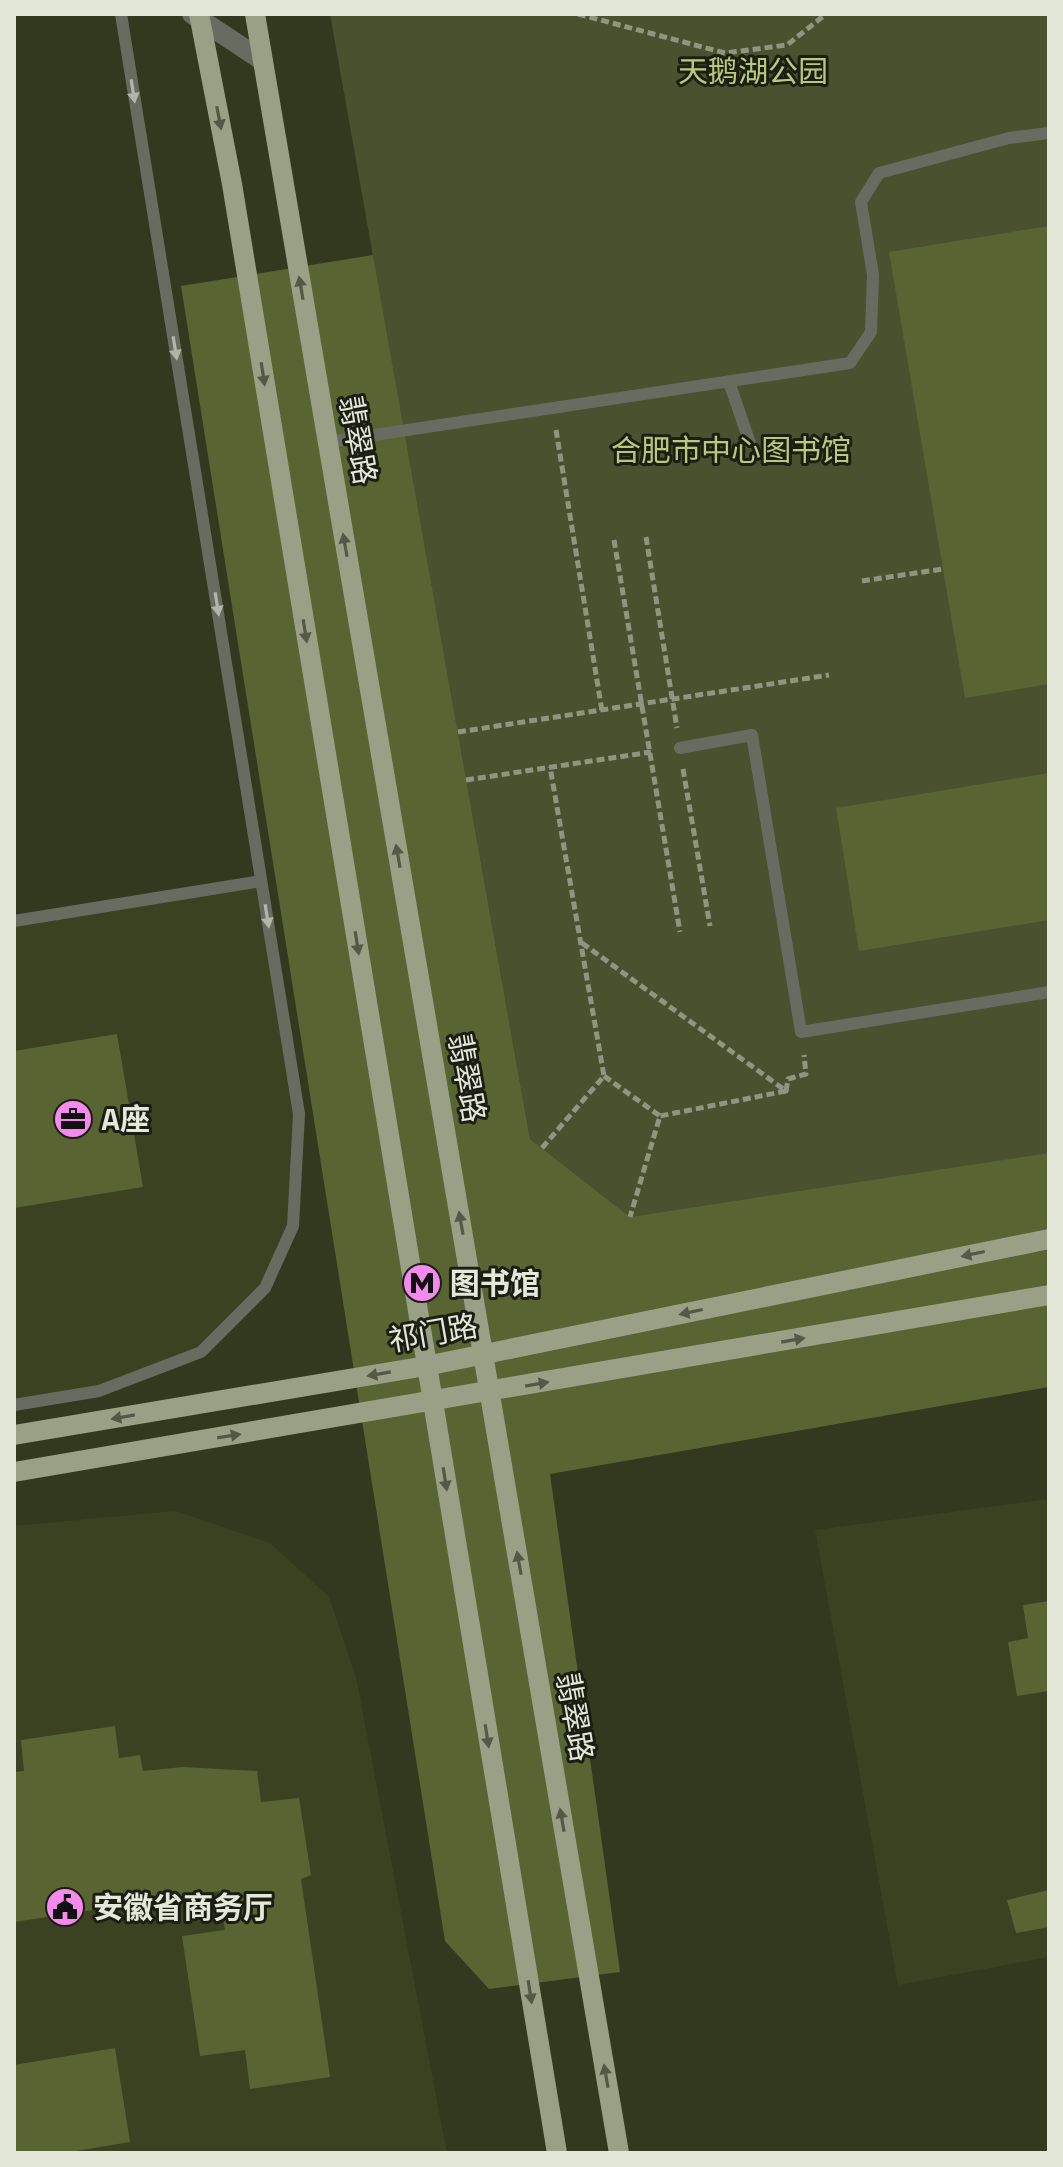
<svg xmlns="http://www.w3.org/2000/svg" width="1063" height="2167" font-family="'Space Grotesk','Noto Sans SC',sans-serif">
<style>
.built{fill:#3b4221}
.green{fill:#49512f}
.building{fill:#596433}
.lines{fill:none;stroke-linecap:round;stroke-linejoin:round}
.path{stroke:#90957f;stroke-width:5;stroke-dasharray:8 4;stroke-linecap:butt}
.service{stroke:#686b5f;stroke-width:12}
.minor{stroke:#686b5f;stroke-width:20}
.primary{stroke:#99a086;stroke-width:20}
.oneway{fill:#b2b6a8}
.oneway2{fill:#545847}
.labels{text-anchor:middle;dominant-baseline:central;stroke-width:6;stroke-linejoin:round;paint-order:stroke}
.park-label{font-size:30px;fill:#b8c97c;stroke:#1c1e13}
.street-label{font-size:30px;fill:#e4e8d8;stroke:#1c1e13}
.poi-label{font-size:30px;font-weight:bold;fill:#e4e8d8;stroke:#1c1e13;text-anchor:start}
</style>
<rect width="100%" height="100%" fill="#33391e"/>
<g class="built">
<polygon points="261,881 299,1114 293,1226 265,1288 201,1352 99,1391 14,1405 14,921"/>
<polygon points="1049,1499 1049,1957 898,1985 815,1530"/>
<polygon points="175,1511 270,1543 329,1597 356,1677 447,2153 14,2153 14,1526"/>
</g>
<polygon class="green" points="330,14 1049,14 1049,1155 630,1217 530,1139"/>
<g class="building">
<polygon points="1049,226 1049,684 965,698 889,252"/>
<polygon points="373,255 530,1139 630,1217 1049,1153 1049,1387 550,1474 620,1972 489,1989 445,1941 181,286"/>
<polygon points="1049,773 1049,920 859,951 836,808"/>
<polygon points="117,1034 143,1187 14,1208 14,1051"/>
<polygon points="1049,1601 1049,1691 1017,1696 1008,1642 1028,1638 1023,1605"/>
<polygon points="115,1726 119,1758 140,1755 143,1771 183,1767 257,1771 261,1802 299,1798 311,1875 301,1879 330,2077 250,2089 245,2050 200,2056 182,1936 225,1930 219,1891 14,1922 14,1772 24,1771 21,1740"/>
<polygon points="1049,1890 1049,1927 1016,1933 1007,1900"/>
<polygon points="115,2048 130,2142 64,2153 14,2153 14,2065"/>
</g>
<g class="lines">
<g class="path">
<polyline points="578,14 725,53 787,45 826,14"/>
<polyline points="556,430 602,711"/>
<polyline points="646,537 677,728"/>
<polyline points="614,540 680,932"/>
<polyline points="862,581 943,569"/>
<polyline points="458,732 829,675"/>
<polyline points="683,769 710,926"/>
<polyline points="466,780 651,752"/>
<polyline points="582,943 786,1091 660,1116"/>
<polyline points="604,1076 660,1116 630,1217"/>
<polyline points="786,1091 788,1079 806,1074 804,1055"/>
<polyline points="542,1148 604,1076 550,767"/>
</g>
<g class="service">
<polyline points="729,382 750,443"/>
<polyline points="328,442 850,363 871,332 873,275 861,202 879,173 1009,138 1049,133"/>
<polyline points="680,748 752,735 801,1032 1049,992"/>
<polyline points="14,921 261,881"/>
<polyline points="14,1405 99,1391 201,1352 265,1288 293,1226 299,1114 121,14"/>
</g>
<polyline class="minor" points="192,14 263,61"/>
<g class="primary">
<polyline points="199,14 232,184 557,2153"/>
<polyline points="255,14 619,2153"/>
<polyline points="14,1435 426,1366 1049,1239"/>
<polyline points="14,1472 1049,1295"/>
</g>
</g>
<defs><path id="oneway-solid" d="M-6-.8H1V-3.2L6.5 0L1 3.2V.8H-6Z" transform="scale(2)"/></defs>
<g class="oneway">
<use href="#oneway-solid" transform="translate(133 91) rotate(81)"/>
<use href="#oneway-solid" transform="translate(175 348) rotate(81)"/>
<use href="#oneway-solid" transform="translate(217 604) rotate(81)"/>
<use href="#oneway-solid" transform="translate(267 916) rotate(81)"/>
</g>
<g class="oneway2">
<use href="#oneway-solid" transform="translate(219 118) rotate(79)"/>
<use href="#oneway-solid" transform="translate(301 288) rotate(-100)"/>
<use href="#oneway-solid" transform="translate(263 374) rotate(81)"/>
<use href="#oneway-solid" transform="translate(345 545) rotate(-100)"/>
<use href="#oneway-solid" transform="translate(305 631) rotate(81)"/>
<use href="#oneway-solid" transform="translate(398 856) rotate(-100)"/>
<use href="#oneway-solid" transform="translate(357 943) rotate(81)"/>
<use href="#oneway-solid" transform="translate(461 1223) rotate(-100)"/>
<use href="#oneway-solid" transform="translate(973 1254) rotate(168)"/>
<use href="#oneway-solid" transform="translate(691 1312) rotate(168)"/>
<use href="#oneway-solid" transform="translate(793 1340) rotate(-10)"/>
<use href="#oneway-solid" transform="translate(379 1374) rotate(170)"/>
<use href="#oneway-solid" transform="translate(537 1384) rotate(-10)"/>
<use href="#oneway-solid" transform="translate(123 1417) rotate(170)"/>
<use href="#oneway-solid" transform="translate(229 1436) rotate(-9)"/>
<use href="#oneway-solid" transform="translate(445 1479) rotate(81)"/>
<use href="#oneway-solid" transform="translate(519 1563) rotate(-100)"/>
<use href="#oneway-solid" transform="translate(487 1736) rotate(81)"/>
<use href="#oneway-solid" transform="translate(562 1820) rotate(-100)"/>
<use href="#oneway-solid" transform="translate(530 1992) rotate(81)"/>
<use href="#oneway-solid" transform="translate(606 2076) rotate(-100)"/>
</g>
<defs>
<g id="office-disc" transform="scale(2)"><circle r="9.5" fill="#f589ee" stroke="#1c1e13"/><path d="M-6-3h4V-5.5h4V-3h4V5H-6ZM-1-4.5V-3h2v-1.5ZM-6 0V1H6V0Z" fill="#111"/></g>
<g id="metro-disc" transform="scale(2)"><circle r="9.5" fill="#f589ee" stroke="#1c1e13"/><path d="M-5.5 5V-5H-3L0 0L3-5H5.5V5H3V-.5L0 4L-3-.5V5Z" fill="#111"/></g>
<g id="civic-disc" transform="scale(2)"><circle r="9.5" fill="#f589ee" stroke="#1c1e13"/><path d="M-.6-6.5H3V-4.5H.6V-3L4-1V1h2V6H-6V1h2V-1L-.6-3ZM-1.2 2.5V6h2.4V2.5Z" fill="#111"/></g>
</defs>
<g fill-rule="evenodd">
<use href="#office-disc" x="73" y="1119"/>
<use href="#metro-disc" x="422" y="1283"/>
<use href="#civic-disc" x="65" y="1907"/>
</g>
<g class="labels">
<g class="park-label">
<text x="753" y="71">天鹅湖公园</text>
<text x="731" y="450">合肥市中心图书馆</text>
</g>
<g class="street-label">
<text transform="translate(358 440) rotate(80)">翡翠路</text>
<text transform="translate(467 1078) rotate(80)">翡翠路</text>
<text transform="translate(433 1333) rotate(-10)">祁门路</text>
<text transform="translate(575 1717) rotate(80)">翡翠路</text>
</g>
<g class="poi-label">
<text x="101" y="1119">A座</text>
<text x="450" y="1283">图书馆</text>
<text x="93" y="1907">安徽省商务厅</text>
</g>
</g>
<rect width="1063" height="2167" fill="none" stroke="#e4e8d8" stroke-width="32"/>
</svg>
